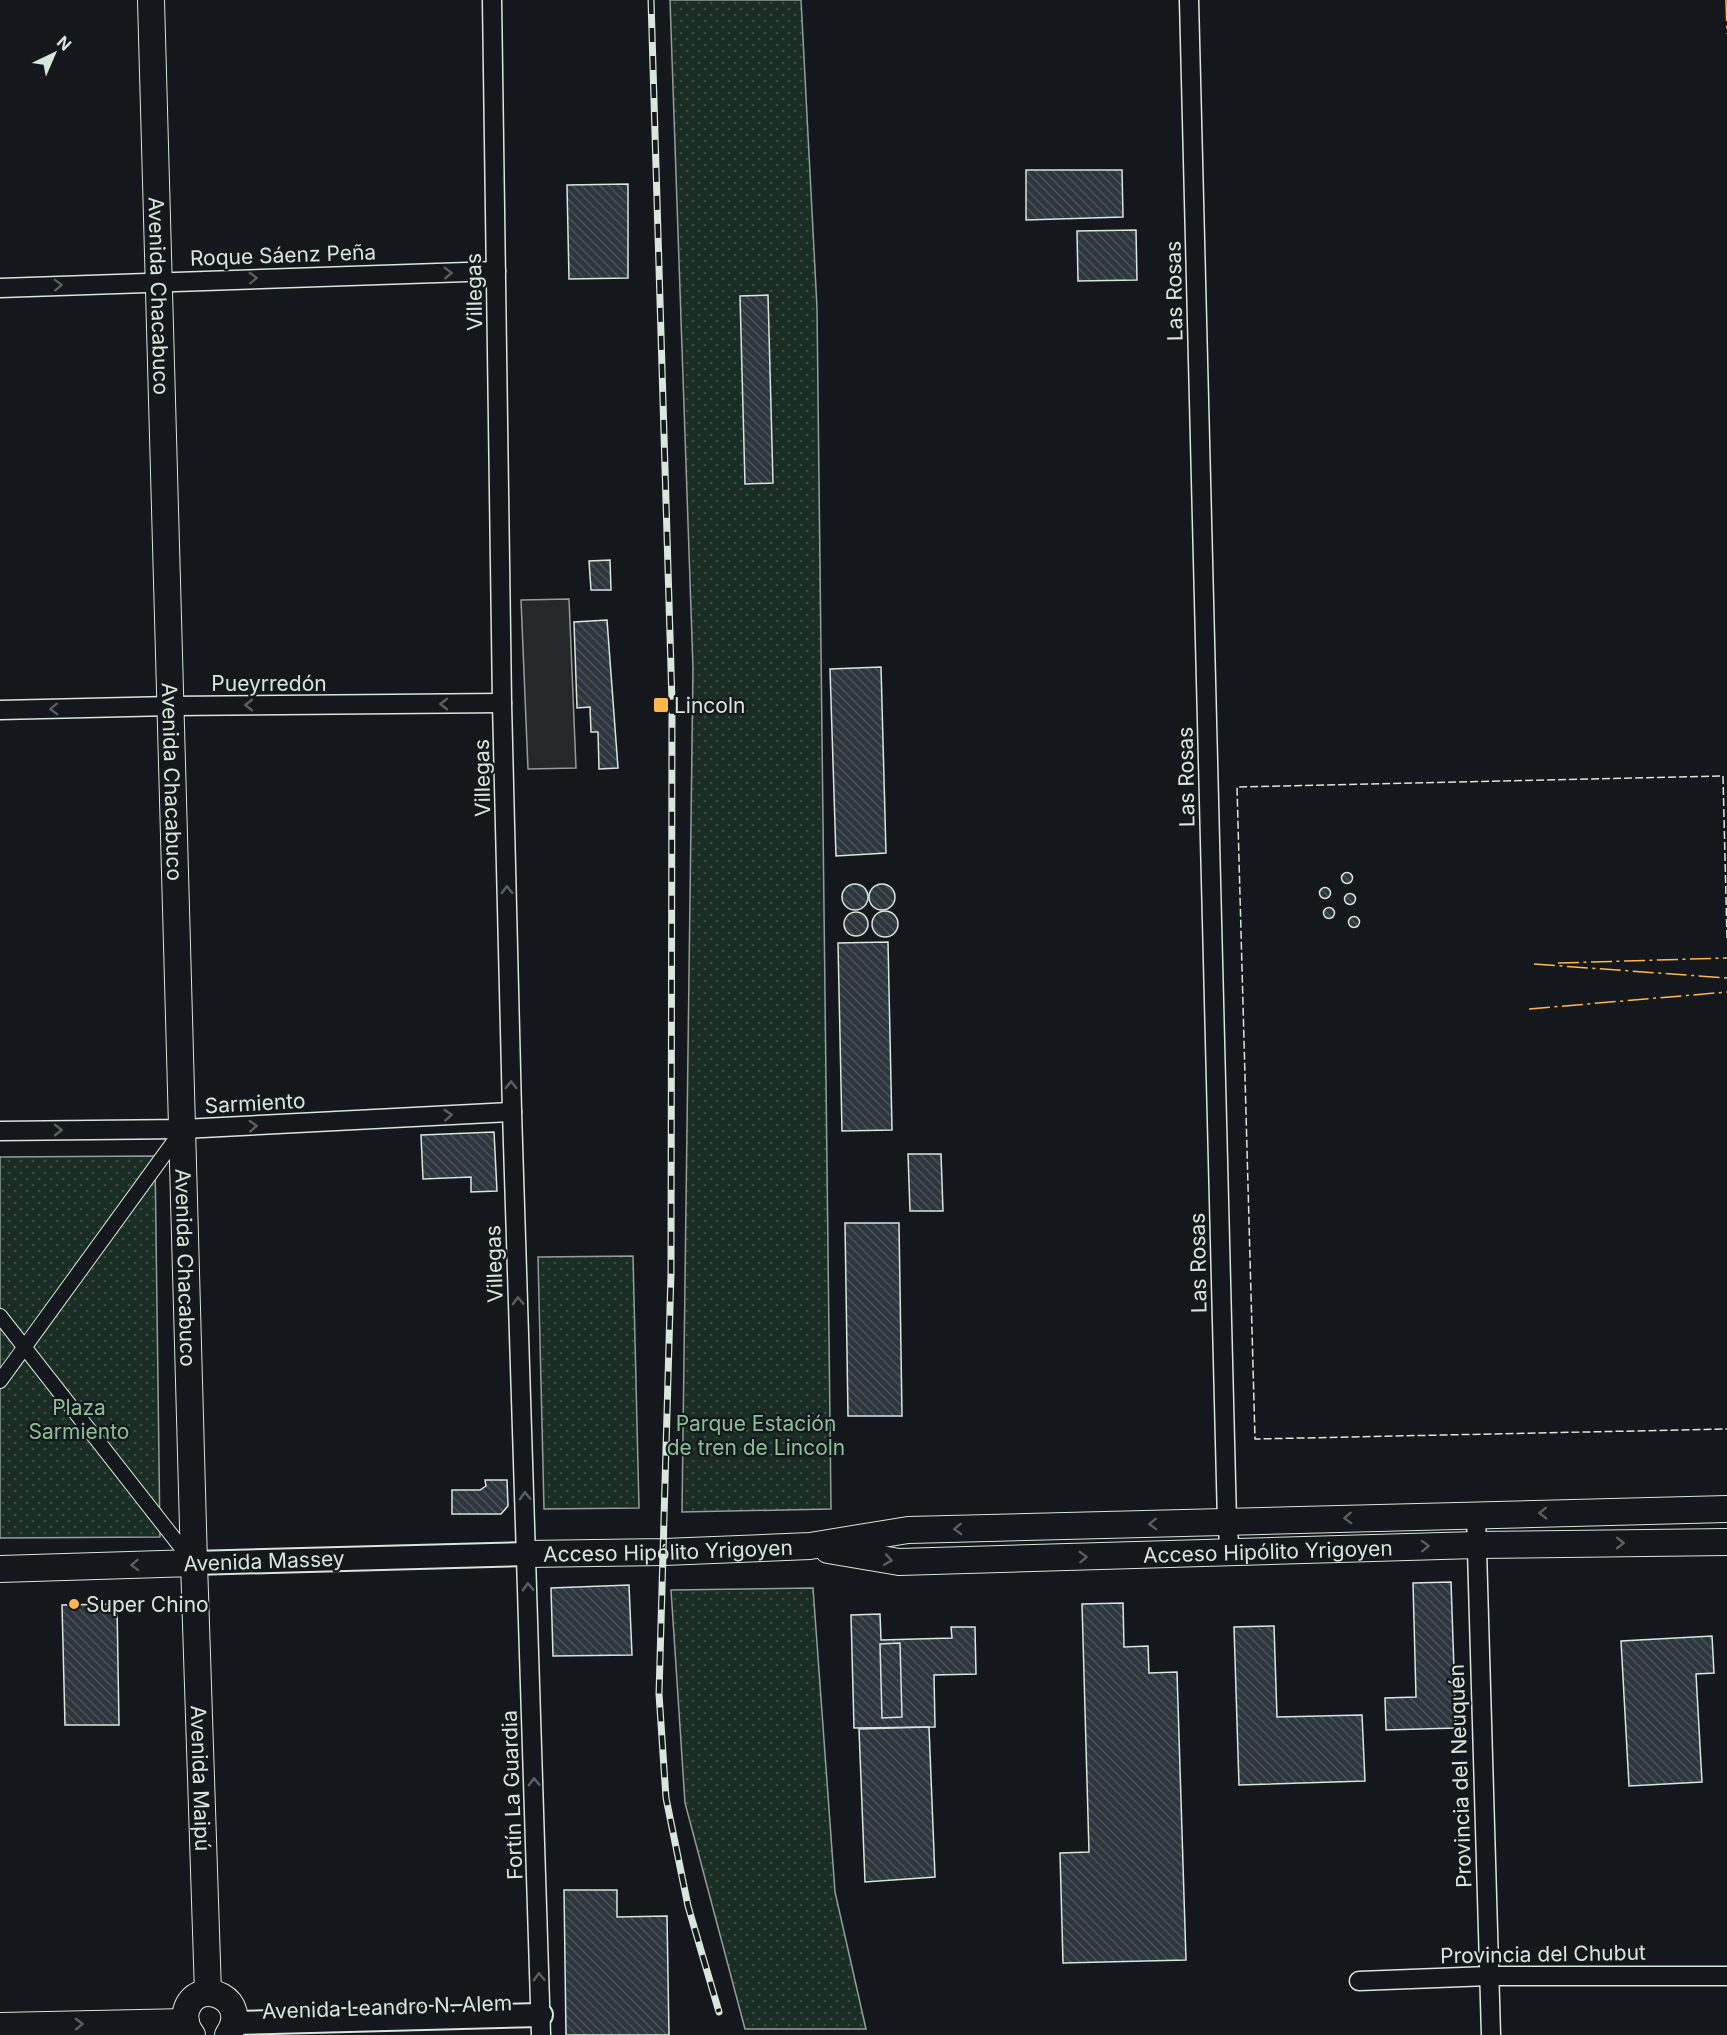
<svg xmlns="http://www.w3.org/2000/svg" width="1727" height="2035" font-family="Inter,sans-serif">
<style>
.green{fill:url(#green-dots);stroke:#939e99;stroke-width:1.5}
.parking{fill:#24282b;stroke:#939e99;stroke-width:1.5}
.building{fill:url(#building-back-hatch);stroke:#d8e6dc;stroke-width:1.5}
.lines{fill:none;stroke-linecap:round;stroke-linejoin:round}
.pedestrian-casing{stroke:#d8e6dc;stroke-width:16}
.minor-casing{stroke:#d8e6dc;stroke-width:21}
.tertiary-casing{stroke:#d8e6dc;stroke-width:26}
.secondary-casing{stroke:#d8e6dc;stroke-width:28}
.pedestrian{stroke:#14181c;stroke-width:14}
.minor{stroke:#14181c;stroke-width:18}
.tertiary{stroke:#14181c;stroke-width:22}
.secondary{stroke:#14181c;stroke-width:26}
.rail-casing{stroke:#d8e6dc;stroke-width:7}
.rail{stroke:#14181c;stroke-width:4.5;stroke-dasharray:14;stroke-linecap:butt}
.fence{stroke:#d8e6dc;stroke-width:1.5;stroke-dasharray:8 3;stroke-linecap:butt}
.power{stroke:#ffb74d;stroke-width:1.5;stroke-dasharray:21 4.5 3 4.5;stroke-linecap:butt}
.oneway{stroke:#59605f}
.poi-dot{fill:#ffb74d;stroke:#14181c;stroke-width:2}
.labels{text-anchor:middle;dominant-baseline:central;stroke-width:4.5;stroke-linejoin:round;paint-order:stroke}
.street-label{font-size:21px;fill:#d8e6dc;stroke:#14181c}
.poi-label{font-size:21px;fill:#d8e6dc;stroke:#14181c;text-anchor:start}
.park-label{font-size:21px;fill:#8ac095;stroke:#14181c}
</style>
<defs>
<pattern id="green-dots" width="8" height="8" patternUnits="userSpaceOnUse" patternTransform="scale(1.5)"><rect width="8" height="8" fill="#1a2d24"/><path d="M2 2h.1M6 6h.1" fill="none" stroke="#3b4b43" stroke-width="1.8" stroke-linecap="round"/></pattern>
<pattern id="building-back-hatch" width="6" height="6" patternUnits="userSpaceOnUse" patternTransform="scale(1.5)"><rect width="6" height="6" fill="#2c363c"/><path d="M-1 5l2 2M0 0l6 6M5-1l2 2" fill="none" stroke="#4a5358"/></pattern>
</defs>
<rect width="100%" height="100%" fill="#14181c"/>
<g class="green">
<polygon points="670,0 801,0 817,308 831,1509 682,1512 693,668"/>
<polygon points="155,1156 160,1537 0,1538 0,1157"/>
<polygon points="633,1256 639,1508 544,1509 538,1257"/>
<polygon points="813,1588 835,1892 866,2029 745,2029 685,1803 671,1590"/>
</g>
<polygon class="parking" points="569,599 576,768 528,769 521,600"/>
<g class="building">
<polygon points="1026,170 1122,170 1123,217 1026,220"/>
<polygon points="628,184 628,278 569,279 567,185"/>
<polygon points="1136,230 1137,280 1078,281 1077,231"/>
<polygon points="768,295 773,483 745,484 740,296"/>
<polygon points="610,560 611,590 591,590 589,561"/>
<polygon points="607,620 618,768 599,769 598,732 591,732 590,707 577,708 574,622"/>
<polygon points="881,667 886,853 836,856 830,669"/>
<circle cx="1347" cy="878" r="5.5"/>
<circle cx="882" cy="897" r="13"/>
<circle cx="855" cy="897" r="13"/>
<circle cx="1325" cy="893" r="5.5"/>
<circle cx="1350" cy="899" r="5.5"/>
<circle cx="1329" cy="913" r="5.5"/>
<circle cx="885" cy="924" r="13"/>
<circle cx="856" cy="924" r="12"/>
<circle cx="1354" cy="922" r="5.5"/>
<polygon points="888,942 892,1130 842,1131 838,943"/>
<polygon points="494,1132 497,1191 471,1192 471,1177 423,1179 421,1135"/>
<polygon points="908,1154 941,1154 943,1211 910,1211"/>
<polygon points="845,1223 899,1223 902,1416 848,1416"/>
<polygon points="485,1480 507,1480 508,1506 501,1514 452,1514 452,1490 480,1490 486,1486"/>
<polygon points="1451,1582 1456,1728 1386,1730 1385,1698 1416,1697 1413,1583"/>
<polygon points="629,1585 632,1655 553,1656 551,1588"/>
<polygon points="1123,1603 1124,1647 1148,1646 1149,1673 1177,1672 1186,1960 1063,1963 1060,1853 1089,1852 1082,1604"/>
<polygon points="117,1604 119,1725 65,1725 62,1605"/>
<polygon points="880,1614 881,1640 952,1638 951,1627 975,1627 976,1674 934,1675 935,1727 854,1728 851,1615"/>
<polygon points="1274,1626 1277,1717 1362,1715 1365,1781 1239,1785 1234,1627"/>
<polygon points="1712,1636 1714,1673 1696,1674 1702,1782 1629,1786 1621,1641"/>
<polygon points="900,1643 902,1717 882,1718 880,1644"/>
<polygon points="929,1727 935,1877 865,1882 859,1729"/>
<polygon points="564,1890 617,1890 617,1917 667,1916 669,2035 566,2035"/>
</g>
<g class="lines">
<g class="pedestrian-casing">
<g id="pedestrian">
<polyline points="0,1316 191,1560"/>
<polyline points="0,1381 180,1133"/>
</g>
</g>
<g class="minor-casing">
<g id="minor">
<polyline points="492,0 502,703 512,1112 541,2035"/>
<polyline points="1189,0 1227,1522 1230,1552"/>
<polyline points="0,288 496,271"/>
<polyline points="0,710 171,706 502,703"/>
<polyline points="0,1131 183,1129 512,1112"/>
<polyline points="1476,1515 1491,2035"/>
<polyline points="1359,1981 1489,1976 1727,1976"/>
</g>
</g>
<g class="tertiary-casing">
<g id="tertiary">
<polyline points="194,1563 527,1554"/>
<polyline points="234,2023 541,2015"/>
</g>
</g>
<g class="secondary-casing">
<g id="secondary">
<path id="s1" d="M151 0 194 1563 208 1993"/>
<path id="s2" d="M828 1550 899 1562 1476 1545 1727 1542"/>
<path id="s3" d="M527 1554 664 1552 810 1546 908 1530 1727 1509"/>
<polyline points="0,1569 194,1563"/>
<polyline points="0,2026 186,2022"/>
<path d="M192 2035C186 2027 183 2018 187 2008 200 1976 252 2000 228 2035"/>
</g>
</g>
<use href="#pedestrian" class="pedestrian"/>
<use href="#minor" class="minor"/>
<use href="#tertiary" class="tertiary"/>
<use href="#secondary" class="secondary"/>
<g class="rail-casing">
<polyline id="rail" points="651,0 672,702 671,1273 659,1694 666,1798 688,1906 719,2012"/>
</g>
<use href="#rail" class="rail"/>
<polyline class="fence" points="1727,938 1723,776 1237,787 1255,1439 1727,1429"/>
<g class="power">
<polyline points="1726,0 1727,34"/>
<polyline points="1558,963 1727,958"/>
<polyline points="1534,964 1727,978"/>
<polyline points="1529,1009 1727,992"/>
</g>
</g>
<defs><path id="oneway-chevron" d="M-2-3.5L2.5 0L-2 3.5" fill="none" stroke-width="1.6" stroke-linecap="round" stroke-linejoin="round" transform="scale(1.5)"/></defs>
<g class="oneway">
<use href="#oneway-chevron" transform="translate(448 273) rotate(-2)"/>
<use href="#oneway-chevron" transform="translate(253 278) rotate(-2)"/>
<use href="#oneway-chevron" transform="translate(58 285) rotate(-2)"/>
<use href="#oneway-chevron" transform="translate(444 704) rotate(180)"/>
<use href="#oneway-chevron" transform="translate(249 705) rotate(180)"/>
<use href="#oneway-chevron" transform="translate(54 709) rotate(178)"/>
<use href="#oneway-chevron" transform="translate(507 890) rotate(-91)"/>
<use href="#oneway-chevron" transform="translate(511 1085) rotate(-91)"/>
<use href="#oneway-chevron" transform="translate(448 1115) rotate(-3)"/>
<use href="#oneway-chevron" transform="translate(253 1126) rotate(-3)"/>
<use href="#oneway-chevron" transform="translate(58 1130)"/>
<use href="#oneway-chevron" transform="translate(518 1301) rotate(-92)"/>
<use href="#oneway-chevron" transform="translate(525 1496) rotate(-92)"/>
<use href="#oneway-chevron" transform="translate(1543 1513) rotate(179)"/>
<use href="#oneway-chevron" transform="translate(1348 1518) rotate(178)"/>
<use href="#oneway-chevron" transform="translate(1153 1524) rotate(178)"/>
<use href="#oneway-chevron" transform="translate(958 1529) rotate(178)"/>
<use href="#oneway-chevron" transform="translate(1620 1543)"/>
<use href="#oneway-chevron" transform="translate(1425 1546) rotate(-2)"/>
<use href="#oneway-chevron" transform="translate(1083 1557) rotate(-2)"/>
<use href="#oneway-chevron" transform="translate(888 1560) rotate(10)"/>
<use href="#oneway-chevron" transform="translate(135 1565) rotate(178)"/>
<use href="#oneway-chevron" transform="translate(528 1587) rotate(-92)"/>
<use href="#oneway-chevron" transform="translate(534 1782) rotate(-92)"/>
<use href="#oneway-chevron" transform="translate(539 1977) rotate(-92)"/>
<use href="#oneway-chevron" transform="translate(79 2024) rotate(-1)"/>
</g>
<g class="poi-dot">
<rect x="653" y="697" width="16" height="16" rx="3"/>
<circle cx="74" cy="1604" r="6"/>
</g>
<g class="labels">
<g class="street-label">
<text transform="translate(283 255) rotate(-2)">Roque Sáenz Peña</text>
<text transform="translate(1174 291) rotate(-91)">Las Rosas</text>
<text transform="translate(474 292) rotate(-91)">Villegas</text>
<text stroke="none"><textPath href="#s1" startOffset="296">Avenida Chacabuco</textPath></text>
<text x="269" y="683">Pueyrredón</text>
<text transform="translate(1186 777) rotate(-91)">Las Rosas</text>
<text transform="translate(482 778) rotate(-91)">Villegas</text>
<text stroke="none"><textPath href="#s1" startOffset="782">Avenida Chacabuco</textPath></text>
<text transform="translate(255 1103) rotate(-3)">Sarmiento</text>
<text transform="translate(1198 1263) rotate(-91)">Las Rosas</text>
<text transform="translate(494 1264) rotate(-92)">Villegas</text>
<text stroke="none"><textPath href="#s1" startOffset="1268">Avenida Chacabuco</textPath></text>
<text stroke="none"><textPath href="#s3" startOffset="141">Acceso Hipólito Yrigoyen</textPath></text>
<text stroke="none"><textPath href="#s2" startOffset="441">Acceso Hipólito Yrigoyen</textPath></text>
<text transform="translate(264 1561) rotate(-2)">Avenida Massey</text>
<text transform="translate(1460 1776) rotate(-92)">Provincia del Neuquén</text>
<text stroke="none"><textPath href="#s1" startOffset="1779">Avenida Maipú</textPath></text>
<text transform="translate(512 1795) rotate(-92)">Fortín La Guardia</text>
<text transform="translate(1543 1954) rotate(-1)">Provincia del Chubut</text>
<text transform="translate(387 2007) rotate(-2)">Avenida Leandro N. Alem</text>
</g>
<g class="poi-label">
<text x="674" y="705">Lincoln</text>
<text x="86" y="1604">Super Chino</text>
</g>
<g class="park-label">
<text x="79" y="1407">Plaza<tspan x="79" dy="24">Sarmiento</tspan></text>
<text x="756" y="1423">Parque Estación<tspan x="756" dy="24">de tren de Lincoln</tspan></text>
</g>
</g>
<g transform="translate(54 54) rotate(44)" stroke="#14181c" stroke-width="4.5" paint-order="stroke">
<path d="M0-4.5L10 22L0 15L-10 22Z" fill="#d8e6dc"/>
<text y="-9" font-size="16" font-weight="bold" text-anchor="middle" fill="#d8e6dc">N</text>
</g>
</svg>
